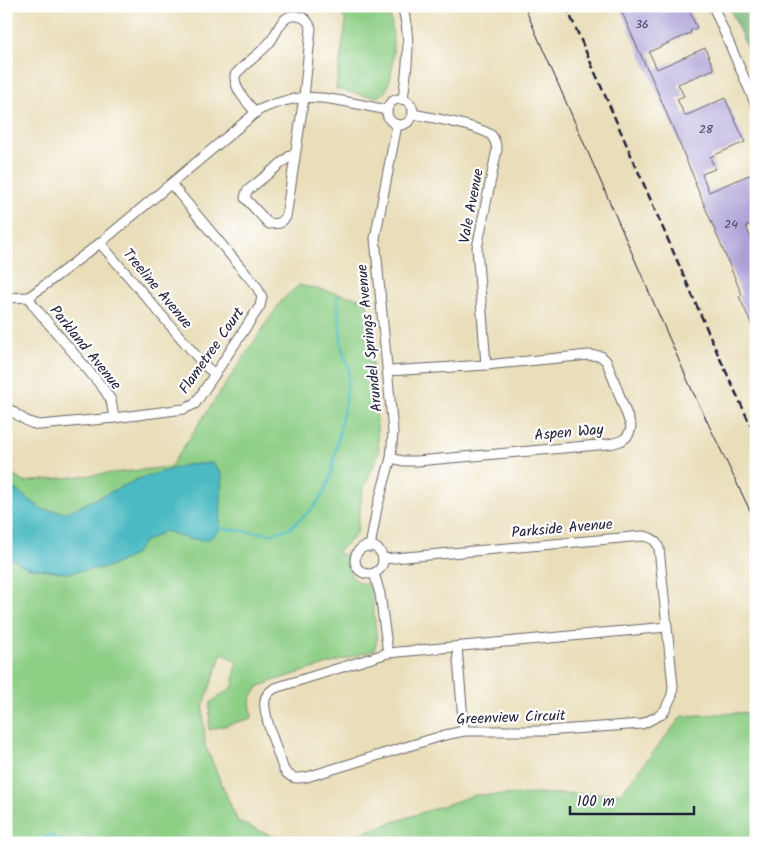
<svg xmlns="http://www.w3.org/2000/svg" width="762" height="849" font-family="Kalam,sans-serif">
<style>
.green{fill:#8ecf86;stroke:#587860}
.forest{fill:#72b273;stroke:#4a6a57}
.water{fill:#4bbac2;stroke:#366e7e}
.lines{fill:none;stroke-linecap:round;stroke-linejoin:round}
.stream{stroke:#4bbac2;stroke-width:2.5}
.building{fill:#ab9fd6}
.street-casing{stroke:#686467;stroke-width:11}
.street{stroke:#fff;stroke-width:9}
.tram{stroke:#22223b;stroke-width:1}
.rail{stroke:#22223b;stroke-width:2.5;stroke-dasharray:8 4;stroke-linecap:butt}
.labels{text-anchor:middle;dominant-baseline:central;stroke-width:4.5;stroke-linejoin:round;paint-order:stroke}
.number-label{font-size:12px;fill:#444162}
.street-label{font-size:15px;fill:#22223b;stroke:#fff}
</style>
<rect width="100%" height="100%" fill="#fff"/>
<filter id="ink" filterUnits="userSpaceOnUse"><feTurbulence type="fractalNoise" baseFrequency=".02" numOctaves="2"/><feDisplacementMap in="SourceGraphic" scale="10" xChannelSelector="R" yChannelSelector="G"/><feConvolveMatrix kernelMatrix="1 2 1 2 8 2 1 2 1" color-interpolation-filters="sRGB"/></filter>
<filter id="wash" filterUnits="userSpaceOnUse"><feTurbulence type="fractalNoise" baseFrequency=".0096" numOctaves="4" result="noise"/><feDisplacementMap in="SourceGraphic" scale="20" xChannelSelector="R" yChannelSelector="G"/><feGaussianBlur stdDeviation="1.12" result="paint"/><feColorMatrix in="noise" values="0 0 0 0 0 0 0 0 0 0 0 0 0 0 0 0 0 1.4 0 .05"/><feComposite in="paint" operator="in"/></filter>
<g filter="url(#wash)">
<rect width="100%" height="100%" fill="#e9deb9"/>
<g class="green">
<path d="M339 6H388C394 21 398 92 379 96 369 98 347 91 336 89L346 22Z"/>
<path d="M299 285 367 300 379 453 362 492 357 534 336 553 346 555C348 569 350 582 366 584L371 589 377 640 374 650 273 681 258 687 250 700 252 718 209 730 210 703 233 687 237 662 222 653 203 707 205 745 238 822 290 843H6V471L24 482 170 467 282 300Z"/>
<polygon points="756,712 756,843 331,843 475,795 621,793 682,716"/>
</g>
<polygon class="forest" points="729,6 756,6 756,70"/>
<polygon class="water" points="213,463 222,475 220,530 208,540 189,539 165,531 144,542 134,555 109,567 67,573 26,567 6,555 6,483 44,510 68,512 138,479 185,465"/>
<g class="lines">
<g class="stream">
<polyline points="218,528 270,534 290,528 312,509 324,493 331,476 346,397 349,368 342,349 337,296"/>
<polyline points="34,843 51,835 63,843"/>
</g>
</g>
<g id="blocks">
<polygon class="building" points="619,6 639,6 641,12 654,6 687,6 697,28 690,31 691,33 649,52 657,69 705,48 714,69 678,84 684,96 677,99 685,116 725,98 745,142 710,157 715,169 702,174 709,192 756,172 756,222 746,226 756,252 756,335 739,296 742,295 695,183 696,183 648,69 647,69"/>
</g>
</g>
<g filter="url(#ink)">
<use href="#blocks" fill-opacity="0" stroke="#686467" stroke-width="1"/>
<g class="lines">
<g class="street-casing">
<g id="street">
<path d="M402 6C412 38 407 67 403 99"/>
<polyline points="713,6 756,105"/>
<circle cx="400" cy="112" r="13"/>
<path d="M256 113C247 102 234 90 235 75 245 63 259 55 269 43 278 33 281 13 297 16 305 17 308 21 311 28L304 97 286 217 280 223 269 224 245 198 247 191 295 152"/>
<path d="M413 114C429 117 480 126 491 135 495 139 496 144 497 149L477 248 486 365"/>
<polyline points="100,243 204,365 215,374"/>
<polyline points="29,297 33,305 103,388 111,400 114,418"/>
<path d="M6 298 29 297 100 243 259 110C307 87 338 101 387 110"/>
<path d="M388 371 486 365 589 355 601 356 607 362 631 426C630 439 620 442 609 444L417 461H403L391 458"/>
<path d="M6 407C17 414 27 424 40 425L114 418 184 409 195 404 260 306 262 297 257 287 171 184"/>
<circle cx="369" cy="560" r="14"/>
<polyline points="370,547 377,508 391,458 393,432 375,238 397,125"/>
<path d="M383 559 643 536C651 537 656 540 659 548L673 686 672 695 665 710 660 715 642 724 545 731H464L445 735 307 777C297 779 291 779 284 770 279 756 262 713 265 700 266 694 270 691 275 688L388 653 667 627"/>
<polyline points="374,573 380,594 388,653"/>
<polyline points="457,647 464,731"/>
</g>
</g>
<use href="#street" class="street"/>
<polyline class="tram" points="524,6 691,388 756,523"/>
<polyline class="rail" points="566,6 717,352 756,437"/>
</g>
</g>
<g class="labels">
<g class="number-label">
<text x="642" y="24">36</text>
<text x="706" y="129">28</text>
<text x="731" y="224">24</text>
</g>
<g class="street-label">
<text transform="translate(472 206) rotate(-79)">Vale Avenue</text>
<text transform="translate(157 289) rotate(50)">Treeline Avenue</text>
<text transform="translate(370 338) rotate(-96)">Arundel Springs Avenue</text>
<text transform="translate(85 348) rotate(51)">Parkland Avenue</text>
<text transform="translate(212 351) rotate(-55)">Flametree Court</text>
<text transform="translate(569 433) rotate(-5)">Aspen Way</text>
<text transform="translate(562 529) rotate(-5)">Parkside Avenue</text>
<text transform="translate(511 718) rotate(-2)">Greenview Circuit</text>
</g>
</g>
<rect width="762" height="849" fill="none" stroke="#fff" stroke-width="25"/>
<path d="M570 806v8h124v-8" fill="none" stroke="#22223b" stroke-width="2.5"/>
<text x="577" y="806" font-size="15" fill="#22223b" stroke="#ffffff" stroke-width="4" paint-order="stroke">100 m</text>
</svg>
